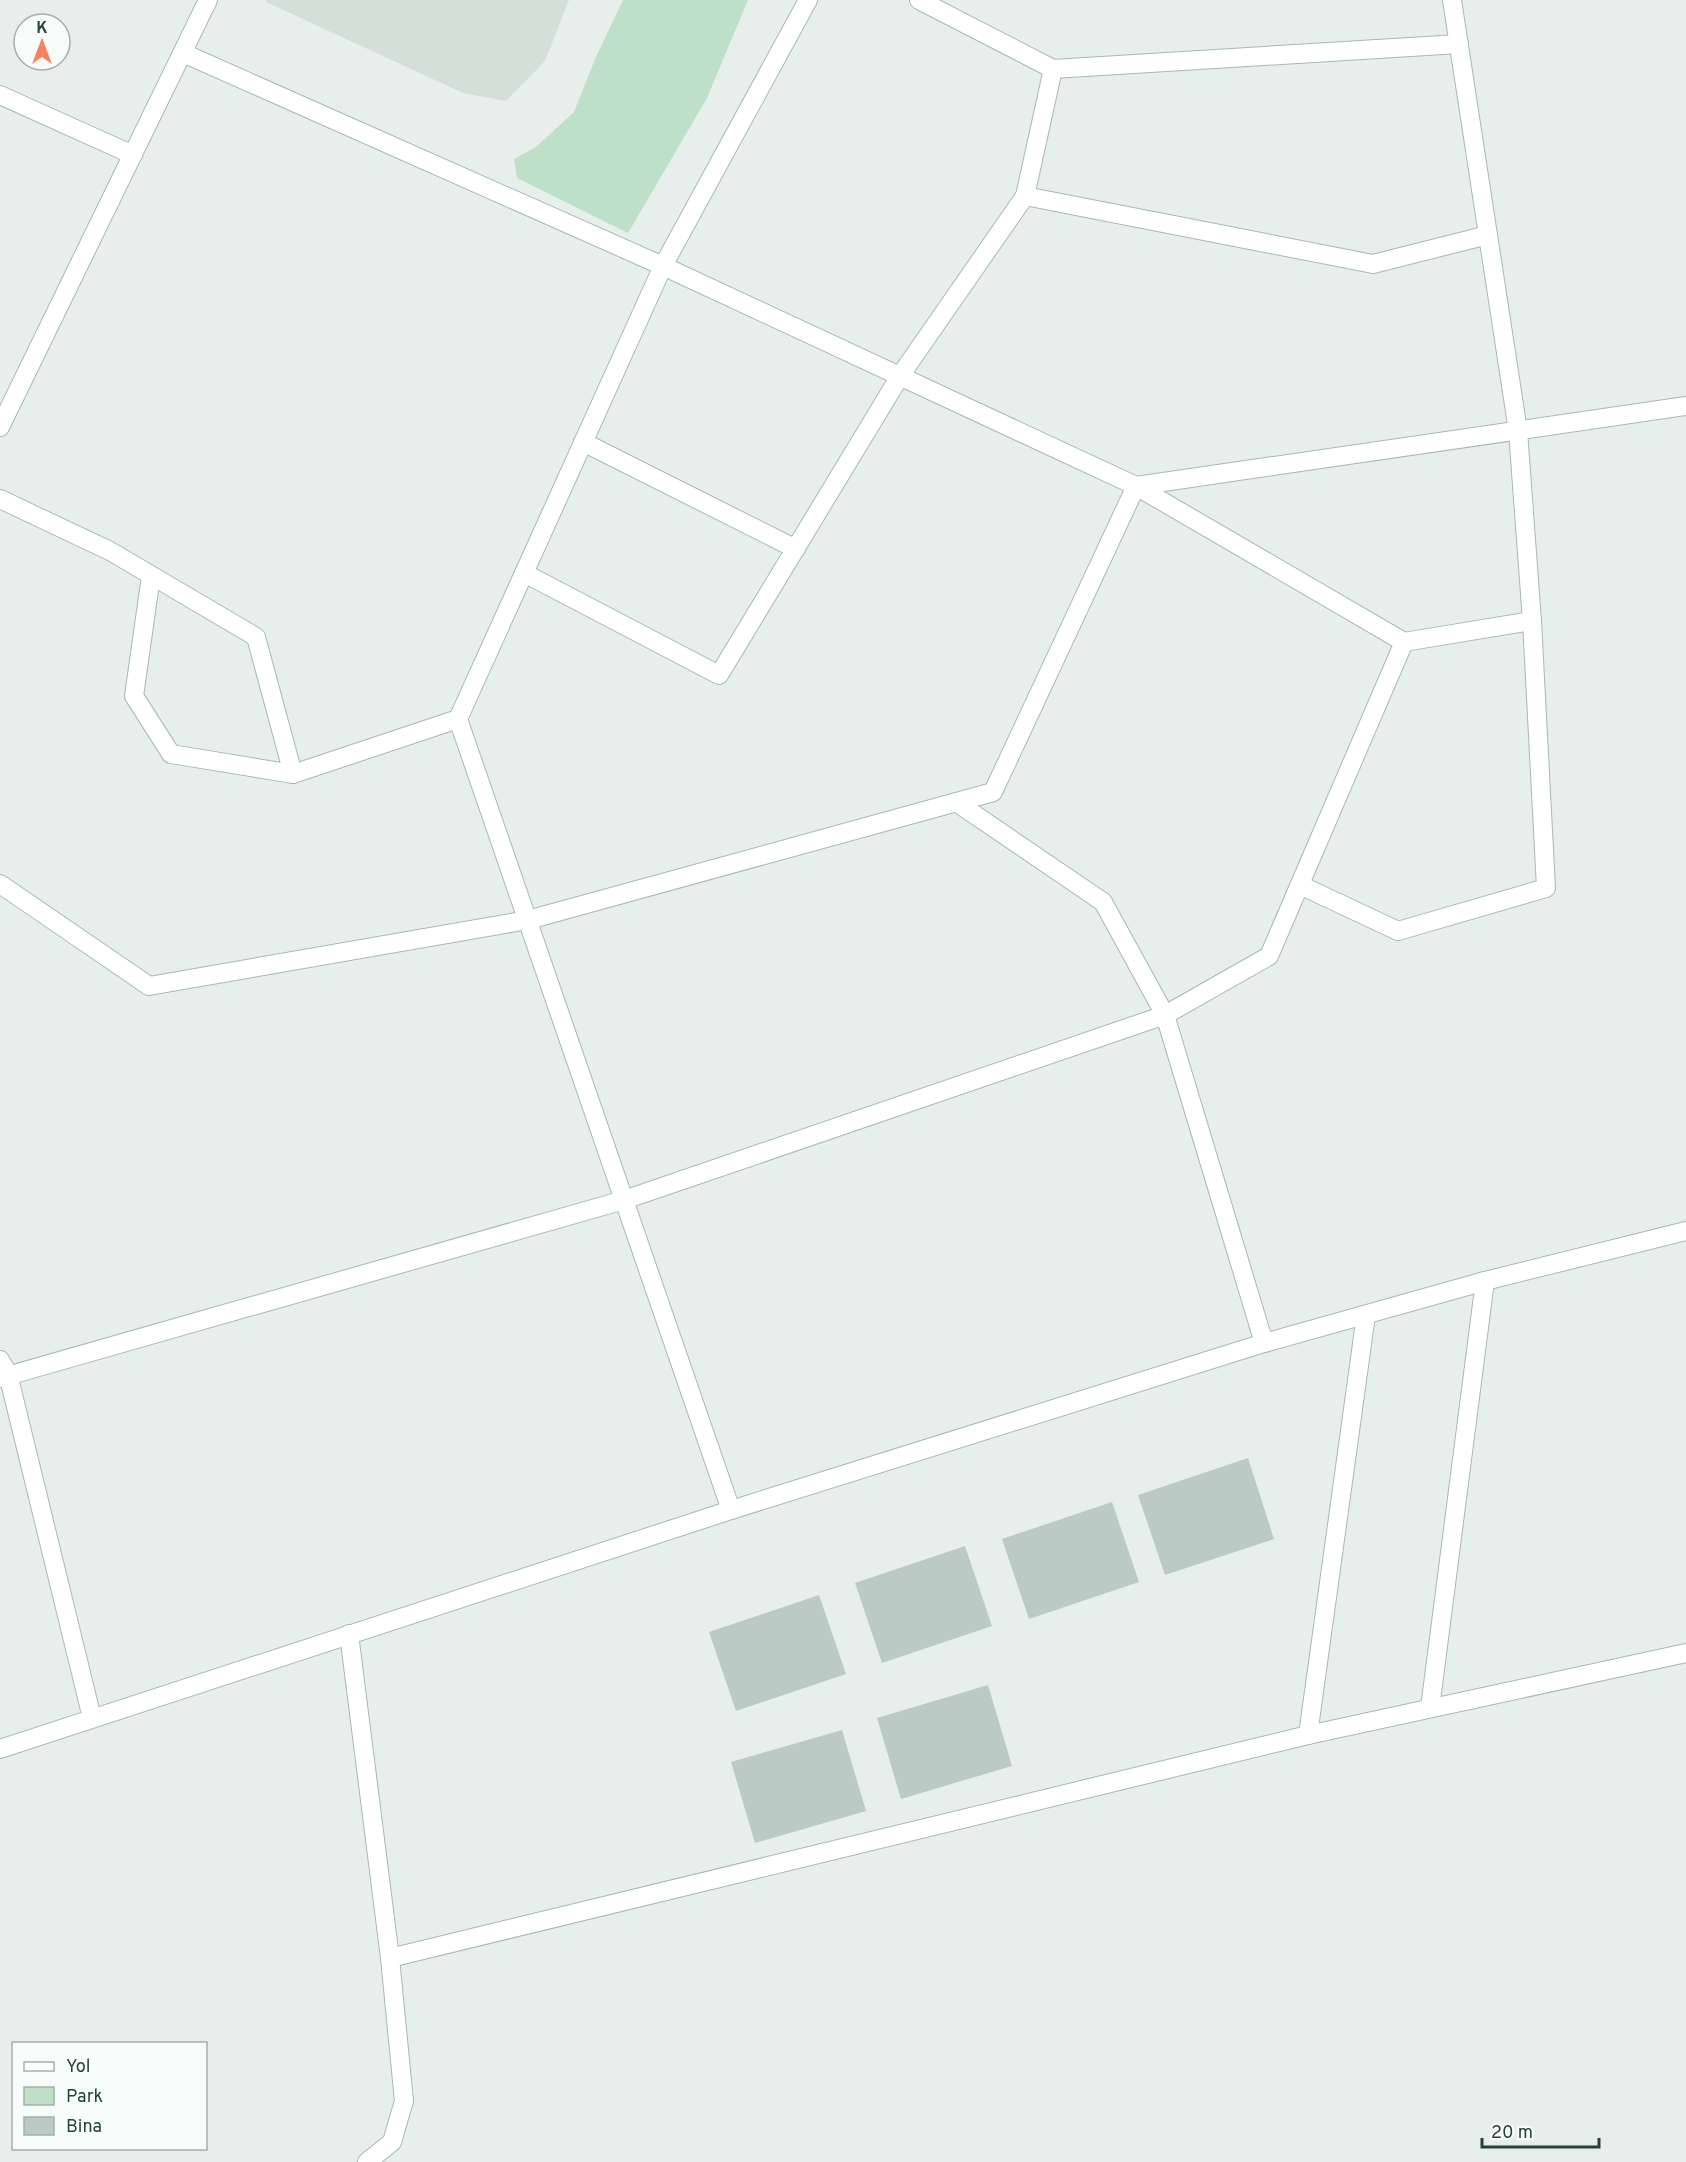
<svg xmlns="http://www.w3.org/2000/svg" width="1686" height="2162" font-family="Overpass,sans-serif">
<style>
.built{fill:#d4dfda}
.green{fill:#bfe0c8}
.building{fill:#bbcac4}
.lines{fill:none;stroke-linecap:round;stroke-linejoin:round}
.street-casing{stroke:#a8b8b2;stroke-width:20}
.street{stroke:#fff;stroke-width:18}
</style>
<rect width="100%" height="100%" fill="#e6efeb"/>
<polygon class="built" points="267,0 569,0 545,61 506,101 463,93 266,2"/>
<polygon class="green" points="623,0 748,0 707,98 628,233 517,178 514,159 536,147 574,112 596,57"/>
<g class="building">
<polygon points="1248,1458 1274,1539 1165,1575 1138,1495"/>
<polygon points="1112,1502 1139,1582 1029,1619 1002,1539"/>
<polygon points="965,1546 992,1626 882,1663 855,1583"/>
<polygon points="819,1595 846,1674 736,1711 709,1632"/>
<polygon points="988,1685 1012,1766 901,1799 877,1718"/>
<polygon points="842,1730 866,1811 755,1843 731,1762"/>
</g>
<g class="lines">
<g class="street-casing">
<g id="street">
<polyline points="919,0 1053,69 1459,44"/>
<polyline points="183,53 663,266 1136,486 1686,406"/>
<polyline points="0,95 133,155"/>
<polyline points="1025,196 1373,264 1488,235"/>
<polyline points="0,427 208,0"/>
<polyline points="583,442 796,549"/>
<polyline points="0,499 110,551 256,637 293,774 458,719"/>
<polyline points="524,573 719,675 900,376 1025,196 1053,69"/>
<polyline points="151,576 134,696 171,754 293,774"/>
<polyline points="956,802 1103,902 1165,1015 1264,1343"/>
<polyline points="0,884 149,986 528,920 993,792 1136,486 1404,642 1532,621 1518,431 1452,0"/>
<polyline points="1300,885 1398,931 1546,888 1532,621"/>
<polyline points="0,1360 8,1374 92,1718"/>
<polyline points="0,1378 624,1200 1165,1015 1269,956 1404,642"/>
<polyline points="731,1510 458,719 663,266 808,0"/>
<polyline points="349,1634 390,1958 404,2101 392,2142 367,2162"/>
<polyline points="1430,1708 1485,1281"/>
<polyline points="1308,1735 1366,1315"/>
<polyline points="0,1749 731,1510 1264,1343 1485,1281 1686,1231"/>
<polyline points="390,1958 1308,1735 1686,1653"/>
</g>
</g>
<use href="#street" class="street"/>
</g>
<rect x="12" y="2042" width="195" height="108" fill="#f7fbf9" stroke="#a3b1ad" stroke-width="1.5"/>
<rect x="24" y="2062" width="30" height="9" fill="#ffffff" stroke="#a3b1ad" stroke-width="1.5"/>
<text x="66" y="2072" font-size="18" fill="#24423a">Yol</text>
<rect x="24" y="2087" width="30" height="18" fill="#bfe0c8" stroke="#a3b1ad" stroke-width="1.5"/>
<text x="66" y="2102" font-size="18" fill="#24423a">Park</text>
<rect x="24" y="2117" width="30" height="18" fill="#bbcac4" stroke="#a3b1ad" stroke-width="1.5"/>
<text x="66" y="2132" font-size="18" fill="#24423a">Bina</text>
<g transform="translate(42 42)"><circle r="28" fill="#f7fbf9" stroke="#a3b1ad" stroke-width="1.5"/>
<path d="M0-4.5L10 22L0 15L-10 22Z" fill="#f4845f"/>
<text y="-9" font-size="16" font-weight="bold" text-anchor="middle" fill="#24423a">K</text>
</g>
<path d="M1482 2138v9h117v-9" fill="none" stroke="#24423a" stroke-width="3"/>
<text x="1491" y="2138" font-size="18" fill="#24423a" stroke="#f7fbf9" stroke-width="4.5" paint-order="stroke">20 m</text>
</svg>
